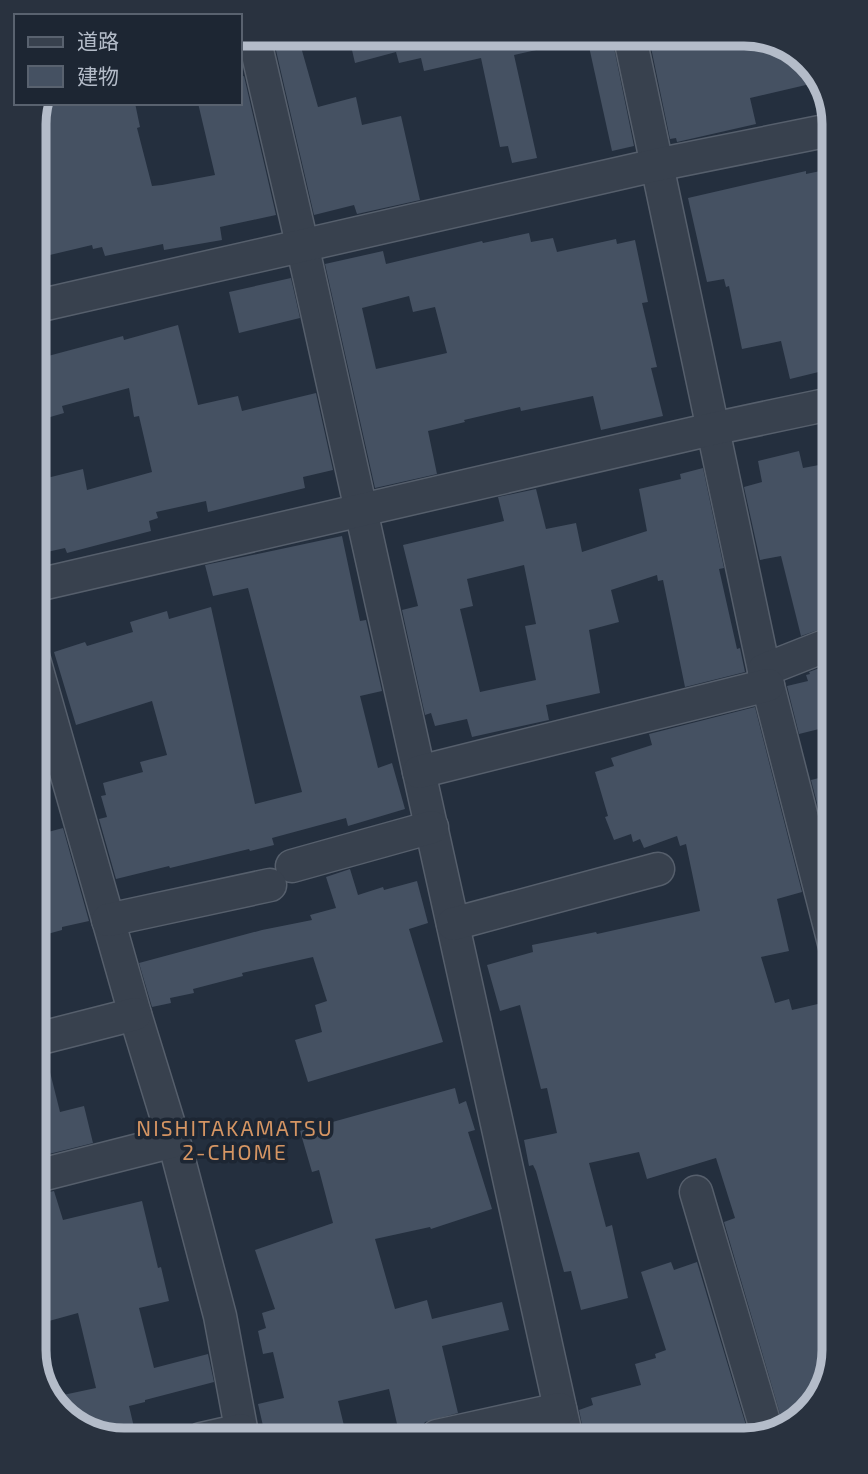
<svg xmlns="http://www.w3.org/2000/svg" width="868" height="1474" font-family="'Exo 2','Noto Sans JP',sans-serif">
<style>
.building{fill:#455162;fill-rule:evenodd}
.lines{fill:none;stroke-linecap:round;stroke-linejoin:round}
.minor-casing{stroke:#565f6c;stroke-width:35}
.minor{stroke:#38414e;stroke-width:32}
.labels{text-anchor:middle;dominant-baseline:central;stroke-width:7;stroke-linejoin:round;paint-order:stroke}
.neighbourhood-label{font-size:21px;letter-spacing:2px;fill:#d59563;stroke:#1d2633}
.rim{fill:none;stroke:#b4bcc9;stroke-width:9}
</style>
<rect width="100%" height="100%" fill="#242f3e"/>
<g class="building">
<polygon points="272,33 297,33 318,107 356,97 362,125 401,116 420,200 357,214 354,205 314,215"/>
<polygon points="348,33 562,33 563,44 514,55 537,158 512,163 508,146 500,147 481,58 424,71 421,58 399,63 396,52 355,63"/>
<polygon points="586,33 611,33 634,146 612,151"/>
<polygon points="648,33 751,33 795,49 823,81 750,98 756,124 677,142 676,138 670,139"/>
<polygon points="244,76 276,215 220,227 222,240 164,250 163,244 105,256 102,247 93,249 92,245 33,259 33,118 38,107 57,103 135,103 140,127 137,128 152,186 162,185 215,175 198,103 240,103 240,77"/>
<polygon points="835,168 835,368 790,379 781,341 742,349 729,286 726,287 724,279 707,282 688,198 806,171 806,174"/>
<path d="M529 233 531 242 553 238 557 252 616 239 617 244 635 240 648 302 642 303 657 367 651 368 663 416 601 430 593 396 521 411 520 407 464 420 465 422 428 431 437 474 375 488 325 264 383 251 386 264 482 241 483 243ZM409 296 413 312 435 307 447 353 376 369 362 308Z"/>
<polygon points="291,278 300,318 239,333 229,292"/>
<polygon points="178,325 198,405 238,396 242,411 316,393 333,470 303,477 305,488 208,512 206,501 156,512 158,518 149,521 151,531 67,553 65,548 38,554 33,537 33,515 47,512 41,489 49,488 47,478 83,469 87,490 152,472 139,416 134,417 129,388 62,406 64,413 33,422 33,360 123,336 124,340"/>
<polygon points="799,451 803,468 835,462 835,624 801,636 781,556 760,560 744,487 762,482 758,461"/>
<path d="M703 468 724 568 719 569 737 649 740 648 745 672 685 687 663 580 658 581 657 575 611 590 619 622 589 630 600 693 546 705 549 720 472 737 467 719 435 726 431 713 425 715 402 610 418 606 403 545 504 521 498 497 536 489 546 529 576 523 582 552 647 531 639 489 681 479 680 474ZM524 565 536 624 525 626 536 680 480 692 460 609 473 606 467 579Z"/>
<polygon points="342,536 360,621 366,620 382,691 360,696 378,768 392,763 405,809 348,826 346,818 272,838 274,845 250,851 249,849 170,868 169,866 116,879 99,819 107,817 101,796 106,795 103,783 143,772 140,762 167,755 152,701 76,725 54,652 85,642 87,646 133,632 130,622 167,611 169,619 211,607 255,804 302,792 248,588 213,596 205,565"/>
<polygon points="835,662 835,736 825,737 823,728 799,734 787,686 808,681 806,675 810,674 809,672"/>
<polygon points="755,707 802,892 777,899 789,951 761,957 775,1003 789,999 792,1010 835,1000 835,1026 824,1029 835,1066 835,1081 826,1084 835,1118 835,1153 829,1155 835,1178 835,1351 820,1400 785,1431 724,1222 735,1218 716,1158 647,1179 639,1152 589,1163 606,1227 612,1225 628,1298 581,1310 571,1271 564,1272 536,1171 533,1165 529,1166 524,1140 557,1133 547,1088 541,1089 520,1005 500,1011 487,965 533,952 532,945 596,932 597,934 700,911 686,844 680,846 677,836 644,848 640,839 633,842 631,834 614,840 605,817 608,816 595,772 614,766 611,758 652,745 649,734"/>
<polygon points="835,774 835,872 811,780"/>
<polygon points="63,828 89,921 62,927 62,930 33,938 33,836"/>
<polygon points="350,869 358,895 383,887 384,890 417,881 428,923 409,929 443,1042 308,1082 295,1040 322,1032 315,1005 327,1001 313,957 242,973 243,976 193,989 194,993 170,998 171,1003 152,1007 139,963 262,930 312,920 310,915 336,908 326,877"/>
<polygon points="46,1056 60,1112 84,1106 93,1143 33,1158 33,1058"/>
<polygon points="455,1088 459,1104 466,1101 475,1130 468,1132 492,1209 431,1229 430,1227 375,1239 395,1309 427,1300 432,1319 502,1302 509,1330 442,1346 458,1413 425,1422 420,1430 419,1437 400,1437 389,1389 338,1401 347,1438 266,1439 258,1404 284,1398 273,1352 263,1354 258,1331 266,1328 262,1313 275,1309 255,1250 333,1223 319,1170 312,1172 300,1131"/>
<polygon points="54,1191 63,1220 142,1201 158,1268 161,1267 169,1301 139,1308 154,1368 208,1354 214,1382 145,1400 145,1402 129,1406 137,1440 118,1441 73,1425 49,1398 96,1388 78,1313 49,1321 38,1284 33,1286 33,1228 40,1226 33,1195"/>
<polygon points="671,1262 674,1270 697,1262 748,1432 584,1434 579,1410 593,1405 591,1398 641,1385 635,1364 656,1358 655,1354 666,1350 641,1272"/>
</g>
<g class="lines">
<g class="minor-casing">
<g id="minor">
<polyline points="253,33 302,244 566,1435"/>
<polyline points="629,33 764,670 835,947"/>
<polyline points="33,307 656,165 835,129"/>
<polyline points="33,586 712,429 835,403"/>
<polyline points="33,656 135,1014 174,1141 220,1316 243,1439"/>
<polyline points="764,670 835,642"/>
<polyline points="419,772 768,685"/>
<polyline points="292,866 432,827"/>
<polyline points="108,920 270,885"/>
<polyline points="453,924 658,869"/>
<polyline points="33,1040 135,1014"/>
<polyline points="33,1177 174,1141"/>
<polyline points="696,1192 767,1432"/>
<polyline points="437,1436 560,1409"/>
<polyline points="201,1439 241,1430"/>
</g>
</g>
<use href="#minor" class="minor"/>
</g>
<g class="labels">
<g class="neighbourhood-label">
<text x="235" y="1127">NISHITAKAMATSU<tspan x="235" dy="24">2-CHOME</tspan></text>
</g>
</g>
<path d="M0 0H868V1474H0ZM124 46H744A78 78 0 0 1 822 124V1350A78 78 0 0 1 744 1428H124A78 78 0 0 1 46 1350V124A78 78 0 0 1 124 46Z" fill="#29323f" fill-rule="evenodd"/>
<path class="rim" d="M124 46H744A78 78 0 0 1 822 124V1350A78 78 0 0 1 744 1428H124A78 78 0 0 1 46 1350V124A78 78 0 0 1 124 46Z"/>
<rect x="14" y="14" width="228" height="91" fill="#1d2633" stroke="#59626f" stroke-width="2"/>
<rect x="28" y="37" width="35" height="10" fill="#38414e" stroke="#59626f" stroke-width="2"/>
<text x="77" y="49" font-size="21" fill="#b4bcc9">道路</text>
<rect x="28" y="66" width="35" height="21" fill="#455162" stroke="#59626f" stroke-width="2"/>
<text x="77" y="84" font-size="21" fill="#b4bcc9">建物</text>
</svg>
